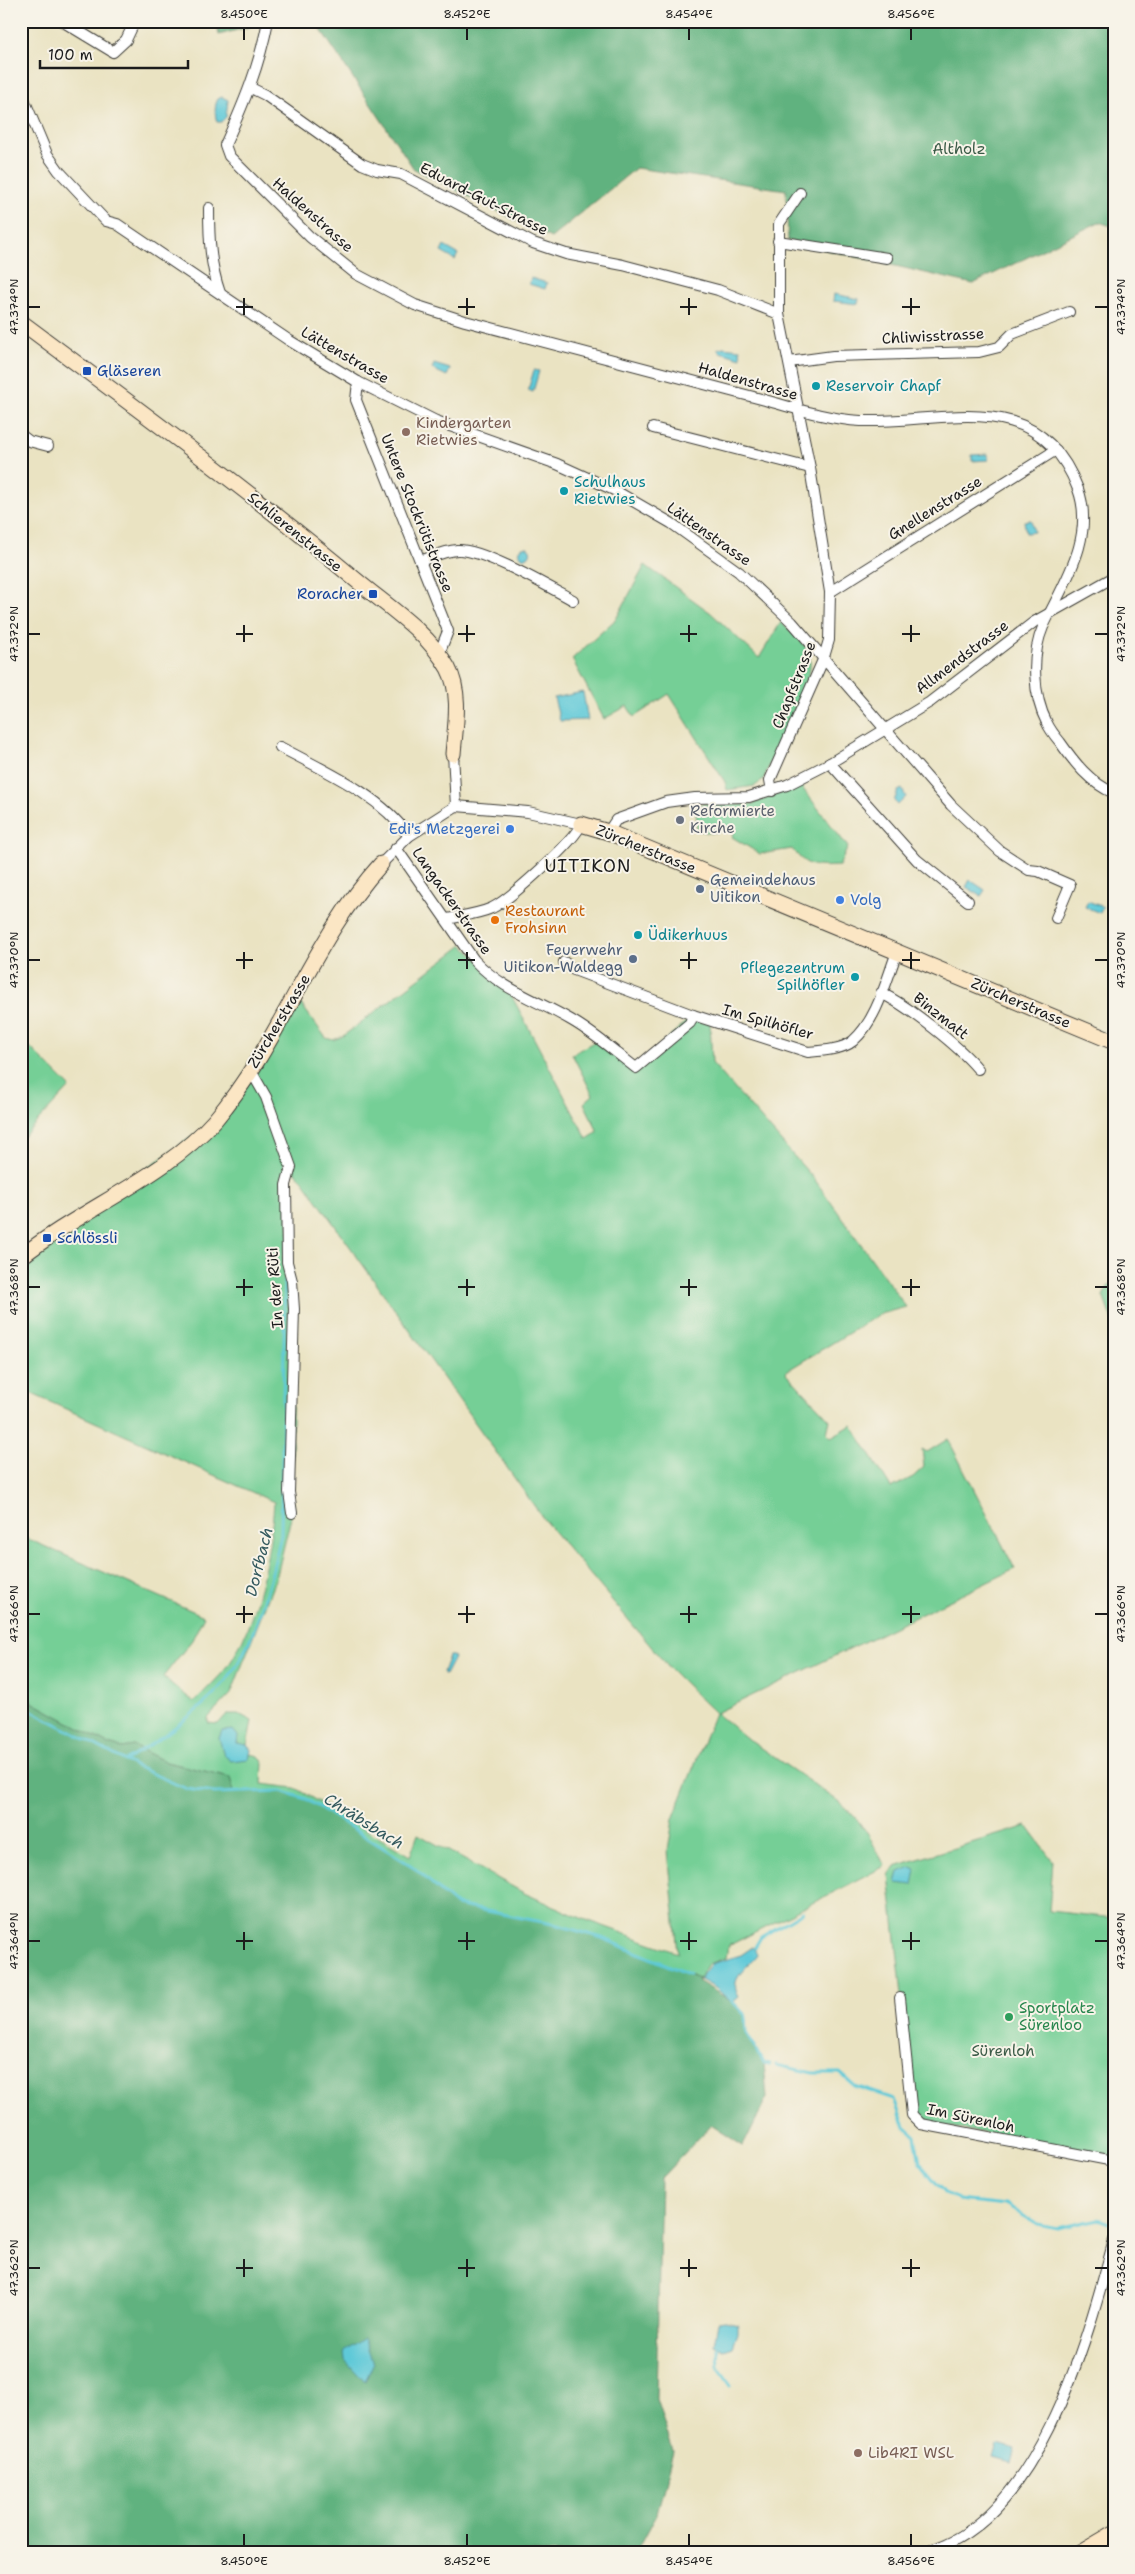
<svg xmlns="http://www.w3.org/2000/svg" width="1135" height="2574" font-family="'Shantell Sans',sans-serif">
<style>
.green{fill:#75cf96;stroke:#487659;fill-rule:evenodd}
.forest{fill:#60b27f;stroke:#3e674e}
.water{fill:#5ec9d8;stroke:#3d727a}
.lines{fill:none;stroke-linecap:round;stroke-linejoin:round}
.stream{stroke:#5ec9d8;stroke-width:3}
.street-casing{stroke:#3b3a35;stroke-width:12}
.secondary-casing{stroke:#3b3a35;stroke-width:17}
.street{stroke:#fff;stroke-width:10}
.secondary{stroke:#fbe6c4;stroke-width:15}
.ticks{fill:none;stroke:#1c1c1c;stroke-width:2}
.transit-dot{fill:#1a4fb4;stroke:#f7f3e8;stroke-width:2}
.culture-dot{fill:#0f9aa8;stroke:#f7f3e8;stroke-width:2}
.education-dot{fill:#8d6e63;stroke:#f7f3e8;stroke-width:2}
.worship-dot{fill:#6b7280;stroke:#f7f3e8;stroke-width:2}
.shop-dot{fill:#3f7fe0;stroke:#f7f3e8;stroke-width:2}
.service-dot{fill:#5c6f8a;stroke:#f7f3e8;stroke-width:2}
.food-dot{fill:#e8710a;stroke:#f7f3e8;stroke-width:2}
.leisure-dot{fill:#2e9e5b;stroke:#f7f3e8;stroke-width:2}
.labels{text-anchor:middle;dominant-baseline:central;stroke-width:4;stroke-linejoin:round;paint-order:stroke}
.park-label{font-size:15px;fill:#3b5b47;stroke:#f7f3e8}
.street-label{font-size:15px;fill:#1c1c1c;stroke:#f7f3e8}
.transit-label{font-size:15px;fill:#164399;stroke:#f7f3e8;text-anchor:start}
.culture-label{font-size:15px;fill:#0d838f;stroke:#f7f3e8;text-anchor:start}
.education-label{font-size:15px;fill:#785e54;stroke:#f7f3e8;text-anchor:start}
.worship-label{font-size:15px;fill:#5b616d;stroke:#f7f3e8;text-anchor:start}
.shop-label{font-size:15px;fill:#366cbe;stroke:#f7f3e8;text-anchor:end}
.service-label{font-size:15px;fill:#4e5e75;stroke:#f7f3e8;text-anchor:start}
.food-label{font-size:15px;fill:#c56008;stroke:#f7f3e8;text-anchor:start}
.leisure-label{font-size:15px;fill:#27864d;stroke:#f7f3e8;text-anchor:start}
.water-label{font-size:16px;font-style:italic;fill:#33595e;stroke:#f7f3e8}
.quarter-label{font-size:18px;letter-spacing:1px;fill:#1c1c1c;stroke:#f7f3e8}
.neatline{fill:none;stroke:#1c1c1c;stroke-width:2}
.ticks-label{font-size:12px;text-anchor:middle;fill:#1c1c1c}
</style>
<rect width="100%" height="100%" fill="#f7f3e8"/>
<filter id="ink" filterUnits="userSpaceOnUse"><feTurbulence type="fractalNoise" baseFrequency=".02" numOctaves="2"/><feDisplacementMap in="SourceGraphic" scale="10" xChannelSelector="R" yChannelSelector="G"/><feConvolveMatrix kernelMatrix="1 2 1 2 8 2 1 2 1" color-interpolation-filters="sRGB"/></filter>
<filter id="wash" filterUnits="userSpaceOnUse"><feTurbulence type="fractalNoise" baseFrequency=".0096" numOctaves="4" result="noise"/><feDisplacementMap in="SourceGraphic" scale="20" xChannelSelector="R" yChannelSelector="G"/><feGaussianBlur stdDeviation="1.12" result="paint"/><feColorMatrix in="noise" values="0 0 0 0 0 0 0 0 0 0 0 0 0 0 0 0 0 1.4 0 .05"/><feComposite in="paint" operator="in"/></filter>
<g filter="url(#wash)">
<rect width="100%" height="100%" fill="#eae3c2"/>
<g class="green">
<path d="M645 565 711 613 759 658 781 622C798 639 815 648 809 675L763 780 755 786 727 790 725 782 669 694 634 717 627 706 604 719 572 659 616 619Z"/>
<path d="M800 785 848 847 839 866C814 867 808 868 792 849L760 854 732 837 734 829 711 833 697 830 696 808 702 804H752Z"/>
<path d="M463 945 508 989 587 1139 598 1132 584 1103 593 1095 572 1054 599 1039 636 1068 693 1015 710 1021 712 1063 815 1180 906 1307 880 1314 785 1372 830 1420 827 1433 831 1437 852 1425 891 1488 913 1477 924 1467 922 1449 927 1452 948 1439 1015 1569 716 1713 749 1740 838 1801 856 1818 869 1836 885 1866 728 1946 726 1958 708 1964 699 1978 602 1938 558 1925 456 1905 281 1791 233 1792 230 1777 166 1762 134 1746 123 1748 108 1744 21 1696V1536L204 1616 192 1640 163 1677 194 1702C205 1690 218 1679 228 1666 256 1626 271 1550 274 1502L21 1389V1257L214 1121 295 996 326 1038 333 1040 343 1036ZM291 1167 304 1182 545 1521 670 1669 715 1713 673 1819 668 1851 678 1953 581 1918 524 1893 418 1834 410 1856 295 1788 262 1784 263 1762 259 1756 250 1754 249 1759 222 1731 237 1743 247 1745 252 1721 239 1714H227L218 1724 208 1723V1718L231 1694 277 1575 292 1513V1281L286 1185Z"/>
<polygon points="21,1038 70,1087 21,1139"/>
<polygon points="1114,1282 1114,1326 1103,1296 1109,1285"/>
<polygon points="1027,1826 1053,1861 1049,1911 1114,1918 1114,2156 921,2122 915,2115 889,1875 895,1866"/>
</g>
<g class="forest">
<polygon points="216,21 270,21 219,35"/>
<polygon points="315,21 1114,21 1114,227 1099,222 973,284 788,241 786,190 636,168 551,238 414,169"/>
<polygon points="21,1696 108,1744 123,1748 134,1746 166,1762 230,1777 233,1792 281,1791 306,1799 412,1866 456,1905 558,1925 602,1938 699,1978 698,1981 733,2002 745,2015 746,2033 764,2063 767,2098 743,2146 711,2125 661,2178 656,2399 673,2451 657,2514 636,2553 21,2553"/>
</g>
<g class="water">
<path d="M222 97 228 100 226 117 221 122H217C215 116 214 105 218 99Z"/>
<polygon points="444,246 458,254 455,260 441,252"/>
<polygon points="531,278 547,283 545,289 529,284"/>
<polygon points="834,294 859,299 858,304 833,301"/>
<polygon points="723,347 740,349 741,358 720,352 717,349"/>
<polygon points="434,364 450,369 447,376 432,369"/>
<polygon points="534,370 539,371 533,392 528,390"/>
<polygon points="988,454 988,460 972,461 972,455"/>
<polygon points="1031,520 1034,532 1026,533 1024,521"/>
<circle cx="525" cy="552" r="5.5"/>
<polygon points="583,692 588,720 560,721 554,698"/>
<polygon points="902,789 906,797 898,805 894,801 898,791"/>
<polygon points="970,880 985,890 981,896 966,887"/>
<polygon points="1088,901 1103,907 1100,913 1085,907"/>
<polygon points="449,1656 453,1656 454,1658 445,1675 443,1672"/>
<polygon points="233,1730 238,1736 237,1743 247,1745 251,1750 249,1759 231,1761 224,1755 219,1738 222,1731"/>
<polygon points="911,1867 916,1869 913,1885 896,1883 899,1872"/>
<path d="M754 1946 757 1955C749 1967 727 1978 739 1997L732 2003 717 1989 699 1979 711 1964 741 1955Z"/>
<polygon points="725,2321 738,2324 738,2333 733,2347 724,2350 714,2345 718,2322"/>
<polygon points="364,2338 373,2364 365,2382 345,2360 344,2352"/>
<polygon points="997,2444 1015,2449 1011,2463 993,2458"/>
</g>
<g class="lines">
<g class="stream">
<polyline points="21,1705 135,1766 187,1789 214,1793 281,1791 306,1799 412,1866 456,1905 558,1925 602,1938 689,1974"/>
<path d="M125 1761C161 1739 209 1706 233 1671 257 1637 272 1575 281 1535L285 1281"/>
<polyline points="755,1947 761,1937 803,1912"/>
<polyline points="733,2002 745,2015 746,2033 764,2063 770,2064"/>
<polyline points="776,2065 813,2073 840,2073 855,2086 894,2099 905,2127 915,2136 920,2163 945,2194 958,2200 1006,2205 1038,2224 1057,2228 1099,2219 1110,2223"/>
<polyline points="718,2348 719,2369 731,2386"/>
</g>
</g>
</g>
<g filter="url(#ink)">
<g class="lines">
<g class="street-casing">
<g id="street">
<polyline points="62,21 113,52 126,40 135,21"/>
<path d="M268 21C259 67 244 103 225 145L229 156 310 237 356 274 415 305 465 321 765 400C797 409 828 419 861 421 944 424 1038 384 1078 489 1096 538 1063 584 1043 627 1031 655 1033 696 1047 723 1050 730 1055 736 1060 742 1074 762 1090 783 1114 793"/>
<polyline points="251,88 265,95 362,164 377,170 401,174 533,243 566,254 623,265 718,290 779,314"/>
<polyline points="21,92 47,154 59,171 106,221 117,224 290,341 358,382 436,421 557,464 614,490 671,523 739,572 792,622 951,805 1000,851 1029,870 1038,871 1070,885 1056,918"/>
<path d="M209 208C209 239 210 264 220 293"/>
<polyline points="778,241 887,258"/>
<polyline points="789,362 833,356 979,352 999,347 1012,334 1069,312"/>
<polyline points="358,382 356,400 448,631 439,654"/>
<polyline points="653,428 810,468"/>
<polyline points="21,435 29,441 48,446"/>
<path d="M420 561C432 557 444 551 457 550 482 548 549 587 573 600"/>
<polyline points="830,592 1056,450"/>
<path d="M280 747C325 771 379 794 409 836"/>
<polyline points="453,754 456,806"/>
<polyline points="830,763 917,860 968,901"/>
<polyline points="772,791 770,780 823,660 829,640 830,592 810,468 779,314 779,224 800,193"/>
<polyline points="608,832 616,820 666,802 695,798 749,797 787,785 830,763 930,702 1034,622 1114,577"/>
<path d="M396 848 474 960C502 990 537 1000 571 1020 594 1033 615 1052 636 1068L690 1023 693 1015"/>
<path d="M381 864 409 836 456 806 528 812 581 824C575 841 510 899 492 908 478 914 461 916 447 919"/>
<path d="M564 962 574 970 693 1015 808 1052C821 1051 842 1050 853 1041 877 1020 886 981 897 952"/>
<path d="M881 993C908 1006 959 1046 978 1069"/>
<polyline points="248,1073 254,1076 266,1097 291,1167 286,1185 287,1262 292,1281 294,1309 289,1492 292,1513"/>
<polyline points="900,1998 912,2115 921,2124 1114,2161"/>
<path d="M915 2553C1035 2536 1088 2337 1114 2240"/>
</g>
</g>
<g class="secondary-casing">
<g id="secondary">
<path d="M21 322C134 406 248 490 356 580 388 607 427 631 448 668 462 694 455 727 453 754"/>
<polyline points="581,824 608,832 1114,1042"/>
<path d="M21 1257C81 1209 165 1177 215 1120 281 1042 312 940 381 864"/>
<polyline points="1080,2553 1114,2533"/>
</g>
</g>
<use href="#street" class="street"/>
<use href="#secondary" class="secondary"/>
</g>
</g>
<path class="ticks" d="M244 28V40M467 28V40M689 28V40M911 28V40M244 298V315M467 298V315M689 298V315M911 298V315M28 307H40M236 307H253M458 307H475M680 307H697M902 307H920M1095 307H1108M244 625V642M467 625V642M689 625V642M911 625V642M28 634H40M236 634H253M458 634H475M680 634H697M902 634H920M1095 634H1108M244 952V969M467 952V969M689 952V969M911 952V969M28 960H40M236 960H253M458 960H475M680 960H697M902 960H920M1095 960H1108M244 1279V1296M467 1279V1296M689 1279V1296M911 1279V1296M28 1287H40M236 1287H253M458 1287H475M680 1287H697M902 1287H920M1095 1287H1108M244 1606V1623M467 1606V1623M689 1606V1623M911 1606V1623M28 1614H40M236 1614H253M458 1614H475M680 1614H697M902 1614H920M1095 1614H1108M244 1932V1950M467 1932V1950M689 1932V1950M911 1932V1950M28 1941H40M236 1941H253M458 1941H475M680 1941H697M902 1941H920M1095 1941H1108M244 2259V2277M467 2259V2277M689 2259V2277M911 2259V2277M28 2268H40M236 2268H253M458 2268H475M680 2268H697M902 2268H920M1095 2268H1108M244 2534V2546M467 2534V2546M689 2534V2546M911 2534V2546"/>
<g class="transit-dot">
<rect x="82" y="366" width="10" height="10" rx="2.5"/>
<rect x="368" y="589" width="10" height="10" rx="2.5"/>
<rect x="42" y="1233" width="10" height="10" rx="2.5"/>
</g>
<g class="culture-dot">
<circle cx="816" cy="386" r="5"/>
<circle cx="564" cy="491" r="5"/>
<circle cx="638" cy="935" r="5"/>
<circle cx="855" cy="977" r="5"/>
</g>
<g class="education-dot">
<circle cx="406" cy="432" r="5"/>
<circle cx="858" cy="2453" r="5"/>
</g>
<circle class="worship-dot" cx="680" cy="820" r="5"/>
<g class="shop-dot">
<circle cx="510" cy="829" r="5"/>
<circle cx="840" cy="900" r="5"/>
</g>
<g class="service-dot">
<circle cx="700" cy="889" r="5"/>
<circle cx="633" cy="959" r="5"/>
</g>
<circle class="food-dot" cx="495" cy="920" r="5"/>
<circle class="leisure-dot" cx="1009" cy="2017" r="5"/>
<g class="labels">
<g class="park-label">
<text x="959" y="149">Altholz</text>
<text x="1003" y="2051">Sürenloh</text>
</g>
<g class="street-label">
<text transform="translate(484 199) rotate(27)">Eduard-Gut-Strasse</text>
<text transform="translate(313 215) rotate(42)">Haldenstrasse</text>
<text transform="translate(933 336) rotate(-3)">Chliwisstrasse</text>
<text transform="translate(345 355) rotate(30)">Lättenstrasse</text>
<text transform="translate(748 381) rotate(16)">Haldenstrasse</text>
<text transform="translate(935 508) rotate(-32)">Gnellenstrasse</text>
<text transform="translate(417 513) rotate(68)">Untere Stockrütistrasse</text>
<text transform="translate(295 532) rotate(39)">Schlierenstrasse</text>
<text transform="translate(709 534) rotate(35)">Lättenstrasse</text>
<text transform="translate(962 657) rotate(-37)">Allmendstrasse</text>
<text transform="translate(794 685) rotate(-68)">Chapfstrasse</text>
<text transform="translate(646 849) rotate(22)">Zürcherstrasse</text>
<text transform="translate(452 901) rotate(55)">Langackerstrasse</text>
<text transform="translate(1021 1003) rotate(23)">Zürcherstrasse</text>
<text transform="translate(941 1016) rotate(38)">Binzmatt</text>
<text transform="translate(279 1021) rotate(-59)">Zürcherstrasse</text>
<text transform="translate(768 1022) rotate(16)">Im Spilhöfler</text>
<text transform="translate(275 1288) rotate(-94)">In der Rüti</text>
<text transform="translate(971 2118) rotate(12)">Im Sürenloh</text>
</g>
<g class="transit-label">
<text x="97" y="371">Gläseren</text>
<text x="363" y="594" text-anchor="end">Roracher</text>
<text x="57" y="1238">Schlössli</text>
</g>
<g class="culture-label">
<text x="826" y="386">Reservoir Chapf</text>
<text x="574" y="482">Schulhaus<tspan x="574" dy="17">Rietwies</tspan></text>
<text x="648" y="935">Üdikerhuus</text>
<text x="845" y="968" text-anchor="end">Pflegezentrum<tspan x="845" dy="17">Spilhöfler</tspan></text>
</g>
<g class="education-label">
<text x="416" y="423">Kindergarten<tspan x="416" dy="17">Rietwies</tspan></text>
<text x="868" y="2453">Lib4RI WSL</text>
</g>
<g class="worship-label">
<text x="690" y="811">Reformierte<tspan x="690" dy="17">Kirche</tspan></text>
</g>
<g class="shop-label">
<text x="500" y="829">Edi's Metzgerei</text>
<text x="850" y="900" text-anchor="start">Volg</text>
</g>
<g class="service-label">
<text x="710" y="880">Gemeindehaus<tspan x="710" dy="17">Uitikon</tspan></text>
<text x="623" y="950" text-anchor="end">Feuerwehr<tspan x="623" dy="17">Uitikon-Waldegg</tspan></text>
</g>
<g class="food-label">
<text x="505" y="911">Restaurant<tspan x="505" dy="17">Frohsinn</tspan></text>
</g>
<g class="leisure-label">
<text x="1019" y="2008">Sportplatz<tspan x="1019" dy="17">Sürenloo</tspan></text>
</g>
<g class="water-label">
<text transform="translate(259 1562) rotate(-76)">Dorfbach</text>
<text transform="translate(364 1821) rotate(32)">Chräbsbach</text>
</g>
<g class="quarter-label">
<text x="588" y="866">UITIKON</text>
</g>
</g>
<rect width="1135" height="2574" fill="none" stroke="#f7f3e8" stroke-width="55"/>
<path d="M40 60v8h148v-8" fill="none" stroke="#1c1c1c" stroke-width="2.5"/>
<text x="48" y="60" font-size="15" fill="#1c1c1c" stroke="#f7f3e8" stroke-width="4" paint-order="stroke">100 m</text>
<rect x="28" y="28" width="1080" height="2518" class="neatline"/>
<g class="ticks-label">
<text x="244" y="18">8.450°E</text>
<text x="467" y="18">8.452°E</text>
<text x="689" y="18">8.454°E</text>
<text x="911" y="18">8.456°E</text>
<text transform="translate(14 307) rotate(-90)" y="4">47.374°N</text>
<text transform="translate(1121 307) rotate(-90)" y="4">47.374°N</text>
<text transform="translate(14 634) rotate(-90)" y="4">47.372°N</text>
<text transform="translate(1121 634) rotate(-90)" y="4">47.372°N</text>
<text transform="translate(14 960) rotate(-90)" y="4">47.370°N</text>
<text transform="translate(1121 960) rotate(-90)" y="4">47.370°N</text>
<text transform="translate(14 1287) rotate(-90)" y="4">47.368°N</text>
<text transform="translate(1121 1287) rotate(-90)" y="4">47.368°N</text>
<text transform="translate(14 1614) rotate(-90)" y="4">47.366°N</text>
<text transform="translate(1121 1614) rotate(-90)" y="4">47.366°N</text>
<text transform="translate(14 1941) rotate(-90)" y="4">47.364°N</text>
<text transform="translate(1121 1941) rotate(-90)" y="4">47.364°N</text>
<text transform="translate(14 2268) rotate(-90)" y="4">47.362°N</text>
<text transform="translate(1121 2268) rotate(-90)" y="4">47.362°N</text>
<text x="244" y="2565">8.450°E</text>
<text x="467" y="2565">8.452°E</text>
<text x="689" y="2565">8.454°E</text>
<text x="911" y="2565">8.456°E</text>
</g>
</svg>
